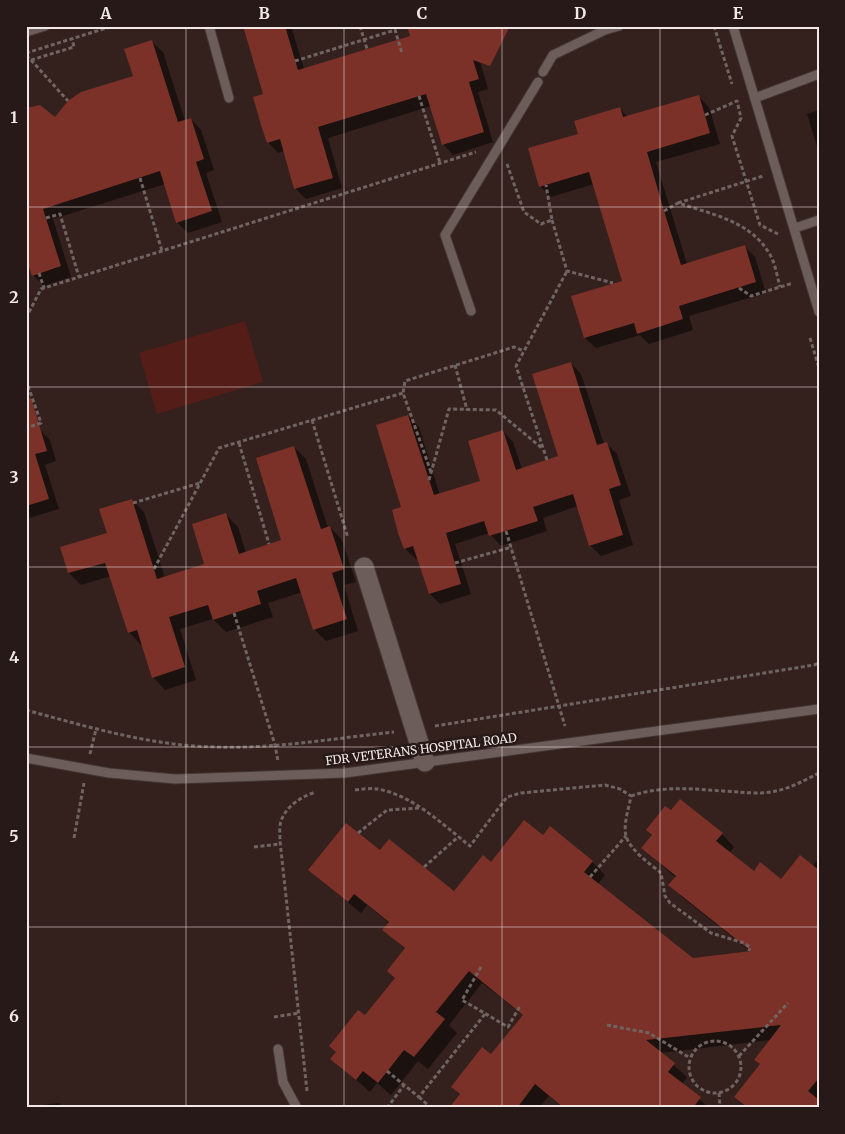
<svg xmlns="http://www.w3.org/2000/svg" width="845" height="1134" font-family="Merriweather,serif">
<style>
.built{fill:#34201d}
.green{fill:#551d17}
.shadow{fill:#0007}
.building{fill:#7b3128}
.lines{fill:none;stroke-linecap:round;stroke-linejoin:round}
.lane-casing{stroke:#403635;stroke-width:11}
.street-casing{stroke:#403635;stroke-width:21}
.path{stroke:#706462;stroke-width:3;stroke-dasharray:4 2.5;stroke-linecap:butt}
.lane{stroke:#6c5c5a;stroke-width:9}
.street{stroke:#6c5c5a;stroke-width:19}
.grid{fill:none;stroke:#f2e8e7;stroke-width:1;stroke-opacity:0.55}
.labels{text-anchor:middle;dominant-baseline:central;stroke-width:5;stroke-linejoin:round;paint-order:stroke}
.street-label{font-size:12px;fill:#f2e8e7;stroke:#261917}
.neatline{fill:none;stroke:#f2e8e7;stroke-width:2}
.grid-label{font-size:16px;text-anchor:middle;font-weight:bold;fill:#f2e8e7}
</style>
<rect width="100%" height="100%" fill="#261917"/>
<rect class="built" x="26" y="26" width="793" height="1082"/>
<polygon class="green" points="245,321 263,382 157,414 139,353"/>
<g class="shadow">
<polygon points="244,26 291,26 304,69 475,44 488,89 478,92 493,142 453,155 443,144 431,106 328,138 342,188 306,199 296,189 284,151 278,153 268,142 265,94"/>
<polygon points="152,42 163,52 185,121 191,119 201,130 214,170 206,173 222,222 188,233 177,222 165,184 53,219 71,277 44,286 33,275 55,119 134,77"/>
<polygon points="698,96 709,107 720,144 656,162 687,264 745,247 755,257 766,293 689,316 693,330 649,344 640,335 596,348 585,338 624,281 594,184 551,197 540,186 579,134 620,109 628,117"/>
<polygon points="819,110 819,153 807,114"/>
<polygon points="571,363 581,374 604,444 606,443 617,454 631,496 619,500 633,545 601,556 590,545 578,506 543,518 547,531 501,546 489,533 455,544 471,594 440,604 430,594 419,558 416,559 405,549 400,533 403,508 408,416 419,427 440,495 482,481 503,431 513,442 522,469 559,457"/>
<polygon points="39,429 50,440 56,461 45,465 59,509 26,519 26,433"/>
<polygon points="294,447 306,459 328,528 330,527 342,540 356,582 344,585 358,631 326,641 314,629 302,592 268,603 273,617 226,632 213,619 180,629 196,680 165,690 153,677 143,644 141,645 129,632 111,576 81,585 69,573 62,548 108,534 132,500 144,512 165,578 205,565 226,515 238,527 246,553 283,541"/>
<polygon points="550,828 592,862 605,875 598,884 693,959 751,952 683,898 670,885 676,878 643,848 722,834 734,847 729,853 754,872 782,881 812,867 819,858 819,1108 746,1108 735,1097 761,1065 755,1060 771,1040 660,1053 687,1077 682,1084 709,1108 563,1108 549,1096 539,1108 450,1108 460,1095 452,1087 492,1056 524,1016 482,983 449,1025 457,1033 428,1069 418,1061 391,1095 377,1083 370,1092 332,1059 396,978 405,949 384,930 389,923 367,905 361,913 323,882 310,870 380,852 454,893 491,863 543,836"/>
<polygon points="59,1103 63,1108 26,1108 26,1107"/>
</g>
<g class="building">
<polygon points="243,26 285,26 298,70 410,36 407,26 510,26 490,66 473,60 479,79 469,82 484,132 442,145 426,94 318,127 333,178 294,189 280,139 267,143 261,125 253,97 263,94"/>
<polygon points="152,40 178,122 191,118 204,159 196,162 212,211 176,223 160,171 43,209 61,266 32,276 26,258 26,108 40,105 55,117 68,101 81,92 133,76 124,49"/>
<polygon points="699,95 710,133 647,152 664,211 681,265 745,245 756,282 679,306 683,319 637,334 634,323 584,338 571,296 622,281 589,172 539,187 528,148 578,134 574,121 620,107 623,117"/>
<polygon points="571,362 597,445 607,442 621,485 609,489 623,535 589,546 573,494 533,507 538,521 489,536 484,521 446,533 461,584 429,594 413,546 404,549 398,533 392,510 401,507 376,425 408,415 434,495 480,481 468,441 503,430 516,470 558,456 532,374"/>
<polygon points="31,398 47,451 35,454 49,499 26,506 26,399"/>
<polygon points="294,446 321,529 330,526 344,569 332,573 347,619 313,630 296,578 257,591 261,604 213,620 208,605 169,617 185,667 152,678 137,630 128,633 105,563 68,573 60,547 107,533 99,509 132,499 157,579 204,564 192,524 226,513 239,554 281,540 256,458"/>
<polygon points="680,799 723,833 716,841 754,871 760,862 781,879 800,855 819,870 819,1078 808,1091 819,1100 819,1108 748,1108 734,1097 760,1064 754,1060 781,1025 646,1040 675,1063 668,1072 701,1097 693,1108 564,1108 535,1084 517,1108 449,1108 460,1094 451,1087 482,1047 491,1054 523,1015 469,971 436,1012 445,1019 414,1057 404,1050 378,1083 363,1071 356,1080 330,1059 336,1052 329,1046 358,1010 365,1015 395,978 387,971 405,948 382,930 389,922 354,894 348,902 308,870 346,823 380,850 389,839 454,891 483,855 491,862 524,820 543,835 550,826 593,861 584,872 693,958 751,951 668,885 676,876 641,848 652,835 646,830 665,806 671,810"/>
</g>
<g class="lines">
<g class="lane-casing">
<g id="lane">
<polyline points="209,26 229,98"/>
<polyline points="733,26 819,312"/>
<polyline points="26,32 45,26"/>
<polyline points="543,72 553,55 605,30 619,26"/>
<polyline points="755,98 819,74"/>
<polyline points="795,228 819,220"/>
<polyline points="471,311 445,235 538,82"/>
<polyline points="26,758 109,773 175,779 345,773 819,709"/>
<polyline points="278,1049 283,1082 297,1108"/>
</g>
</g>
<g class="street-casing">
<polyline id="street" points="364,567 425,762"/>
</g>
<g class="path">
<polyline points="360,26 367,49"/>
<polyline points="714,26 732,84"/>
<polyline points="26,53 113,26"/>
<polyline points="26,56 31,60 74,47 72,39"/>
<polyline points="31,60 68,101"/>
<polyline points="295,61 395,30 402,53"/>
<polyline points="419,96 440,163"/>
<polyline points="705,115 737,101 741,118 732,136 760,225 778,234"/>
<polyline points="507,164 524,212 541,224 552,220 546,185"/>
<polyline points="140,178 162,251"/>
<polyline points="678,203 763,176"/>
<path d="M664 211 678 203C711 214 750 221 769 253 775 262 777 276 780 287"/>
<polyline points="46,218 60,214 79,277"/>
<polyline points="552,220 567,271 613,283"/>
<polyline points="39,273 44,288"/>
<polyline points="739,288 751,296 793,283"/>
<polyline points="26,318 41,289 476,152"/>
<polyline points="810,338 819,368"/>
<polyline points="455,365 467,410"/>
<polyline points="26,380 41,423 26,428"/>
<polyline points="312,420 348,538"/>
<polyline points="239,443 269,544"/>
<polyline points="547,460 516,366 567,271"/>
<polyline points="431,472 403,393 405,381 514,347 524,351"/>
<polyline points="429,480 449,409 496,410 543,449"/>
<polyline points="133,503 200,483"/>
<polyline points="506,531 565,726"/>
<polyline points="455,563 512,547"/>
<polyline points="154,569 219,448 403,393"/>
<polyline points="234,613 275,745 278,761"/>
<path d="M26 710C88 727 152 746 216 747 276 749 336 738 394 732"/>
<polyline points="435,726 814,665 819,663"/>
<polyline points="90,754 96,729"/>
<path d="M355 790C363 789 371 788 378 789 414 796 442 824 470 846L507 797 521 793 605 785 620 789 631 796C629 808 623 824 626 836 630 850 650 864 661 873L665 896 670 903 711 933 744 943 750 947 749 951"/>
<path d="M631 796C665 784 702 790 738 792 750 793 764 794 776 791 791 788 805 780 819 773"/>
<polyline points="358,833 387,810 421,808"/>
<polyline points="74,838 84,783"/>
<polyline points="254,847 280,844"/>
<polyline points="424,867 458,837"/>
<polyline points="590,877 626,836"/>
<polyline points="481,967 462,1000 508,1027 520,1006"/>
<polyline points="274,1017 299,1013"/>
<polyline points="607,1025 649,1033 690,1058"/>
<circle cx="715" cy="1067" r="26"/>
<polyline points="739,1056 788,1003"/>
<polyline points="387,1071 404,1085"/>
<path d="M307 1091 280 841C280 835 279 827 281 821 286 806 302 796 316 792"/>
<polyline points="719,1093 720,1108"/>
<polyline points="419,1097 431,1108"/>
<polyline points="387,1108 404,1085 419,1097 485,1014"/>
</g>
<use href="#lane" class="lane"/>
<use href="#street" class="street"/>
</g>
<path class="grid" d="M186 26V1108M344 26V1108M502 26V1108M660 26V1108M26 207H819M26 387H819M26 567H819M26 747H819M26 927H819"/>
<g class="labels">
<g class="street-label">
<text transform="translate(421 749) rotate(-7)">FDR VETERANS HOSPITAL ROAD</text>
</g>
</g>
<rect width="845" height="1134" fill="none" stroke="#261917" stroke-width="55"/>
<rect x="28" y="28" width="790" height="1078" class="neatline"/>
<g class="grid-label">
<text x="106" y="19">A</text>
<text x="264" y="19">B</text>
<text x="422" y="19">C</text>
<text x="580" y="19">D</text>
<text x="738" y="19">E</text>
<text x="14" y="123">1</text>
<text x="14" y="303">2</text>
<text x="14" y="483">3</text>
<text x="14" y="663">4</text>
<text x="14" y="842">5</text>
<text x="14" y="1022">6</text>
</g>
</svg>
